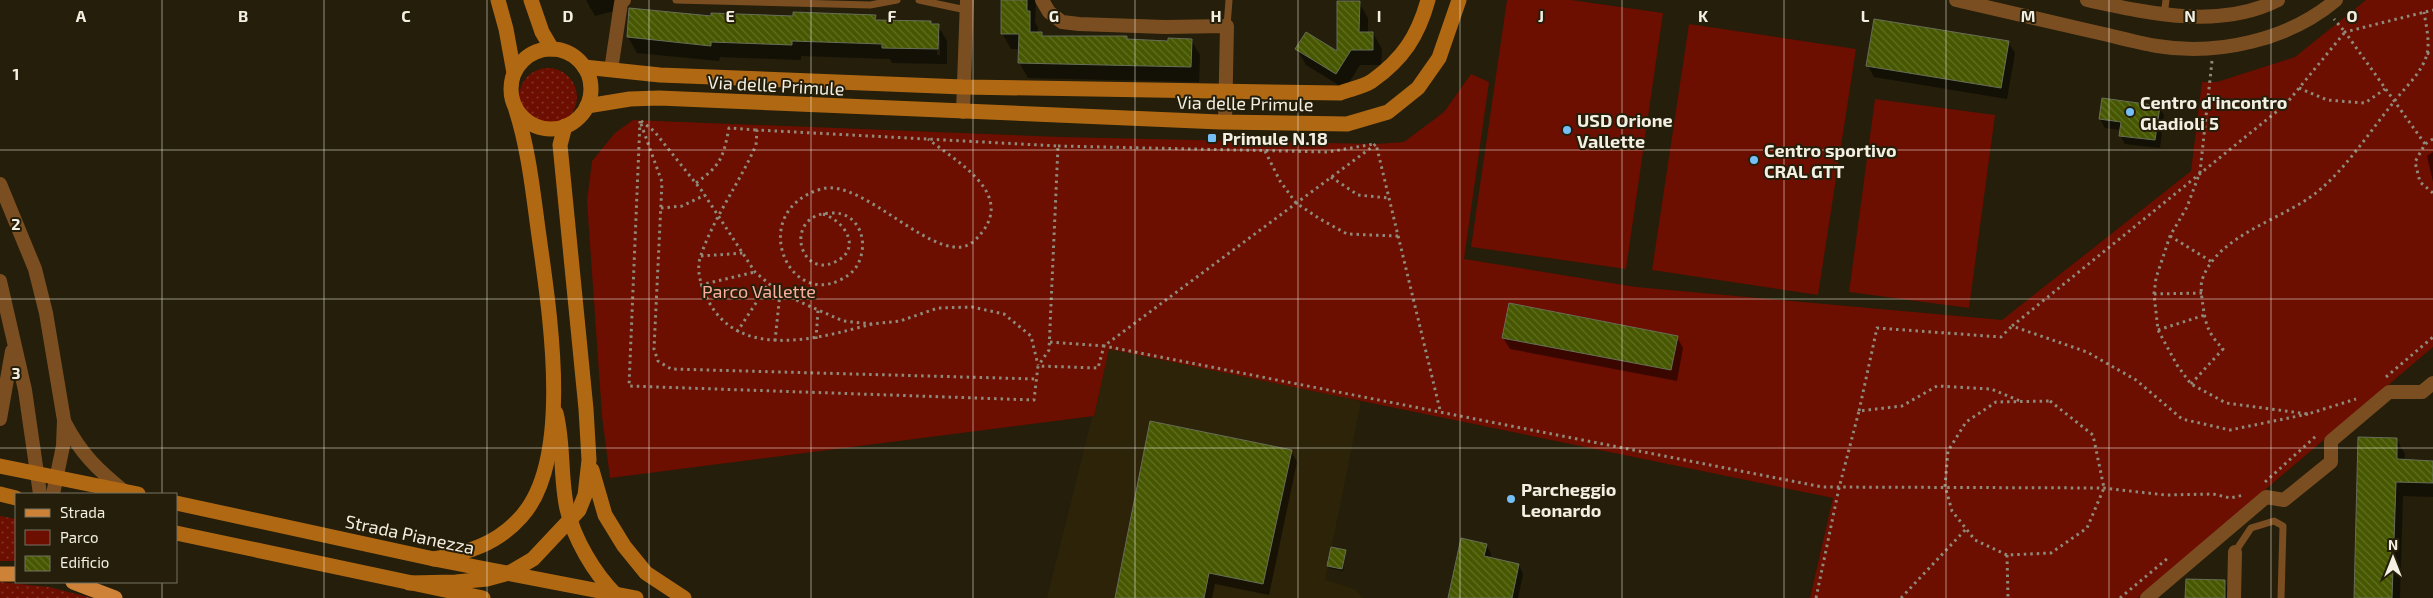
<svg xmlns="http://www.w3.org/2000/svg" width="2433" height="598" font-family="'Exo 2',sans-serif">
<style>
.built{fill:#2c2308}
.grass{fill:url(#grass-dots)}
.park{fill:#6c0e00}
.shadow{fill:#0007;fill-rule:evenodd}
.building{fill:url(#building-back-hatch);stroke:#676e58}
.lines{fill:none;stroke-linecap:round;stroke-linejoin:round}
.path{stroke:#8f8a79;stroke-width:3;stroke-dasharray:2.5 4;stroke-linecap:butt}
.lane{stroke:#7b4e22;stroke-width:7}
.street{stroke:#7b4e22;stroke-width:14}
.secondary{stroke:#b16813;stroke-width:15}
.primary{stroke:#cd8237;stroke-width:15}
.grid{fill:none;stroke:#f3efe2;stroke-width:1;stroke-opacity:0.55}
.poi-dot{fill:#74c0f6;stroke:#241e0a;stroke-width:2}
.labels{text-anchor:middle;dominant-baseline:central;stroke-width:4;stroke-linejoin:round;paint-order:stroke}
.street-label{font-size:18px;fill:#f3efe2;stroke:#241e0a}
.poi-label{font-size:18px;font-weight:bold;fill:#f3efe2;stroke:#241e0a;text-anchor:start}
.park-label{font-size:18px;fill:#fcae9e;stroke:#241e0a}
.grid-label{font-size:16px;text-anchor:middle;font-weight:bold;fill:#f3efe2;stroke:#241e0a;stroke-width:4;stroke-linejoin:round;paint-order:stroke}
</style>
<defs>
<pattern id="grass-dots" width="8" height="8" patternUnits="userSpaceOnUse" patternTransform="scale(1.25)"><rect width="8" height="8" fill="#6c0e00"/><path d="M2 2h.1M6 6h.1" fill="none" stroke="#813125" stroke-width="1.8" stroke-linecap="round"/></pattern>
<pattern id="building-back-hatch" width="6" height="6" patternUnits="userSpaceOnUse" patternTransform="scale(1.25)"><rect width="6" height="6" fill="#465700"/><path d="M-1 5l2 2M0 0l6 6M5-1l2 2" fill="none" stroke="#616f25"/></pattern>
</defs>
<rect width="100%" height="100%" fill="#241e0a"/>
<polygon class="built" points="1109,349 1339,395 1361,402 1325,580 1355,589 1363,598 1047,598"/>
<g class="grass">
<circle cx="548" cy="97" r="29"/>
<polygon points="0,516 16,519 16,561 0,561"/>
<polygon points="0,582 49,587 92,598 0,598"/>
</g>
<g class="park">
<polygon points="1507,0 1571,0 1663,13 1626,269 1471,247"/>
<polygon points="2366,0 2433,0 2433,347 2138,598 1810,598 1833,498 1109,349 1094,416 610,478 602,416 587,201 592,161 615,133 633,120 1061,137 1376,144 1404,142 1444,112 1471,74 1489,82 1464,259 1636,287 2002,320 2191,171 2202,82 2217,82 2295,57"/>
<polygon points="1689,24 1856,49 1818,295 1652,270"/>
<polygon points="1875,99 1995,115 1969,308 1849,292"/>
</g>
<g class="shadow">
<polygon points="586,0 619,0 622,9 595,16"/>
<polygon points="1000,0 1036,0 1035,22 1038,28 1038,33 1042,33 1044,37 1126,37 1129,41 1169,42 1191,40 1200,55 1199,82 1028,78 1019,62 1020,49 1011,49 1002,33"/>
<polygon points="1359,3 1368,18 1368,33 1373,33 1382,49 1381,65 1360,65 1345,89 1306,65 1297,49 1338,53"/>
<path d="M630 10 712 18 875 16 878 21 930 22 932 25 938 26 947 41V64L892 63 890 59 801 56V60L720 57 719 61 637 53 628 37ZM938 35 940 37V55H937Z"/>
<polygon points="2008,42 2015,53 2007,99 1874,77 1868,66"/>
<polygon points="2159,107 2164,115 2160,148 2125,144 2120,135 2121,130 2105,128 2100,119"/>
<polygon points="2433,152 2433,182 2427,156"/>
<polygon points="1677,337 1683,348 1677,381 1510,349 1503,338"/>
<polygon points="2397,440 2405,454 2404,461 2433,462 2433,497 2403,496 2400,598 2355,598"/>
<polygon points="1291,451 1297,462 1269,595 1215,584 1212,598 1116,598"/>
<polygon points="1486,545 1491,553 1490,559 1519,565 1523,574 1518,598 1449,598"/>
<polygon points="1345,551 1343,571 1329,568 1328,566"/>
<polygon points="2224,581 2233,598 2187,598"/>
</g>
<g class="building">
<polygon points="1001,0 1027,0 1027,11 1030,11 1030,32 1042,32 1042,36 1127,36 1127,39 1168,41 1168,38 1192,39 1191,67 1018,63 1019,34 1001,34"/>
<polygon points="1337,1 1360,1 1359,32 1373,32 1373,50 1351,50 1336,74 1295,49 1306,32 1337,51"/>
<polygon points="629,8 711,16 711,13 793,16 793,12 876,15 875,20 931,21 931,24 939,24 938,49 882,48 882,44 792,41 792,45 711,42 711,46 627,37"/>
<polygon points="1874,19 2009,41 2001,88 1866,66"/>
<polygon points="2102,98 2160,106 2155,140 2119,136 2121,122 2099,119"/>
<polygon points="1509,303 1678,336 1671,370 1502,338"/>
<polygon points="1150,421 1292,450 1263,584 1209,573 1204,598 1115,598"/>
<polygon points="2358,437 2397,438 2397,459 2433,461 2433,483 2396,482 2392,598 2354,598"/>
<polygon points="1461,538 1487,544 1484,556 1519,564 1512,598 1448,598"/>
<polygon points="1331,547 1346,550 1342,569 1327,566"/>
<polygon points="2186,579 2225,580 2225,598 2185,598"/>
</g>
<g class="lines">
<g class="path">
<polyline points="2427,53 2433,55"/>
<polyline points="2212,61 2200,172 2187,207 2170,236 2156,278 2154,294 2158,330 2177,365 2191,384 2226,403 2308,414 2356,399"/>
<polyline points="2299,88 2327,100 2365,103 2385,89"/>
<polyline points="640,121 629,386 1034,400 1038,366 1098,368 1104,346 1822,487 2104,488 2165,495 2213,494 2230,498 2244,495"/>
<polyline points="641,121 654,131 702,191 755,272 780,293 843,321 872,324 900,321 938,308 972,307 1004,314 1031,336 1038,365"/>
<polyline points="641,124 662,182 654,349 658,361 671,369 1037,379"/>
<polyline points="2433,139 2425,144 2415,162 2420,182 2433,193"/>
<polyline points="2425,144 2345,32 2433,10"/>
<polyline points="1058,146 1328,152 1374,144"/>
<polyline points="1265,151 1280,181 1296,203 1320,219 1347,234 1398,236"/>
<polyline points="1331,177 1358,195 1389,198"/>
<path d="M696 183C721 165 723 158 729 128L757 130"/>
<polyline points="661,208 682,206 705,195"/>
<path d="M823 214C845 221 863 249 835 262 799 280 782 213 832 213 857 212 868 238 860 259 857 269 850 275 840 280 787 307 747 211 821 189 864 176 940 272 974 241 1021 197 960 164 928 139"/>
<polyline points="2170,236 2212,262"/>
<polyline points="701,256 744,253"/>
<polyline points="700,285 755,272"/>
<polyline points="2154,294 2202,293"/>
<path d="M872 324C820 338 741 361 709 302 702 288 695 271 701 255 714 217 740 182 756 145L757 130 1058 146 1049 350 1038 366"/>
<polyline points="2158,330 2205,315"/>
<polyline points="737,332 769,283"/>
<polyline points="816,339 818,310"/>
<polyline points="775,341 780,293"/>
<polyline points="1050,342 1104,346 1376,144 1440,410"/>
<polyline points="2386,377 2433,337"/>
<path d="M2191 384 2223 349C2209 334 2206 327 2203 306 2202 298 2200 288 2202 280 2218 232 2289 219 2323 187 2349 164 2371 130 2393 103 2405 87 2422 73 2427 54 2430 41 2426 25 2424 12"/>
<polygon points="2050,401 2093,435 2104,488 2087,528 2051,553 2007,555 1975,540 1952,511 1945,486 1948,451 1966,422 1996,402"/>
<polyline points="1859,411 1877,328 2001,337 2012,326"/>
<polyline points="2308,414 2230,430 2182,419 2136,380 2087,352 2012,326 2286,104 2345,32 2334,19"/>
<polyline points="2265,482 2316,436"/>
<polyline points="2007,555 2008,598"/>
<polyline points="1816,598 1839,488 1859,411 1902,406 1937,386 1991,389 2020,401"/>
<polyline points="1901,598 1966,529"/>
<polyline points="2120,598 2168,558"/>
</g>
<g class="lane">
<polyline points="676,0 870,5 897,0"/>
<polyline points="919,0 966,10"/>
<polyline points="2164,15 2166,0"/>
<polyline points="1227,26 1229,0"/>
<polyline points="2235,552 2251,528 2274,521 2283,526 2281,598"/>
</g>
<g class="street">
<polyline points="1042,0 1049,12 1062,22 1079,24 1165,27 1227,26 1225,122"/>
<path d="M1956 0C1999 10 2043 20 2086 30 2110 35 2133 42 2157 46 2217 56 2289 40 2336 0"/>
<path d="M2087 0C2148 13 2219 30 2278 0"/>
<polyline points="611,70 621,3 624,0"/>
<polyline points="963,112 967,0"/>
<polyline points="0,184 35,269 46,313 64,420 63,446 53,494"/>
<polyline points="0,281 25,390 40,494"/>
<polyline points="0,419 12,351"/>
<path d="M65 423C81 454 98 470 125 492"/>
<polyline points="2147,598 2266,497 2284,500 2331,462 2331,441 2389,392 2422,392 2433,383"/>
<polyline points="2234,598 2235,552"/>
</g>
<g class="secondary">
<polyline points="498,0 506,29 514,73"/>
<polyline points="531,0 542,32 552,49"/>
<circle cx="551" cy="89" r="40"/>
<path d="M584 67 660 75 963 87 1340 93C1350 89 1363 87 1372 81 1403 59 1418 36 1428 0"/>
<polyline points="587,106 630,99 659,98 1220,122 1347,124 1388,112 1418,88 1439,58 1459,0"/>
<path d="M556 413C564 444 560 477 567 509 574 539 594 573 616 595"/>
<polyline points="0,466 138,494"/>
<polyline points="592,470 605,515 624,546 646,573 684,598"/>
<polyline points="0,494 16,498"/>
<polyline points="176,503 434,559 636,598"/>
<polyline points="176,533 483,598"/>
<path d="M434 559C467 553 497 544 521 517 574 459 549 309 539 236 533 193 529 151 516 110"/>
<polyline points="409,583 456,582 487,579 509,573 533,559 579,510 585,495 589,460 586,409 560,145 565,126"/>
</g>
<g class="primary">
<polyline points="0,574 16,574"/>
<polyline points="73,582 115,598"/>
</g>
</g>
<path class="grid" d="M162 0V494M324 0V598M487 0V598M649 0V598M811 0V598M973 0V598M1135 0V598M1298 0V598M1460 0V598M1622 0V598M1784 0V598M1946 0V598M2109 0V598M2271 0V598M0 150H2433M0 299H2433M0 448H2433M162 582V598"/>
<g class="poi-dot">
<circle cx="2130" cy="112" r="5"/>
<circle cx="1567" cy="130" r="5"/>
<rect x="1207" y="133" width="10" height="10" rx="2.5"/>
<circle cx="1754" cy="160" r="5"/>
<circle cx="1511" cy="499" r="5"/>
</g>
<g class="labels">
<g class="street-label">
<text transform="translate(776 85) rotate(3)">Via delle Primule</text>
<text transform="translate(1245 103) rotate(1)">Via delle Primule</text>
<text transform="translate(410 534) rotate(12)">Strada Pianezza</text>
</g>
<g class="poi-label">
<text x="2140" y="102">Centro d'incontro<tspan x="2140" dy="21">Gladioli 5</tspan></text>
<text x="1577" y="120">USD Orione<tspan x="1577" dy="21">Vallette</tspan></text>
<text x="1222" y="138">Primule N.18</text>
<text x="1764" y="150">Centro sportivo<tspan x="1764" dy="21">CRAL GTT</tspan></text>
<text x="1521" y="489">Parcheggio<tspan x="1521" dy="21">Leonardo</tspan></text>
</g>
<g class="park-label">
<text x="759" y="291">Parco Vallette</text>
</g>
</g>
<g class="grid-label">
<text x="81" y="22">A</text>
<text x="243" y="22">B</text>
<text x="406" y="22">C</text>
<text x="568" y="22">D</text>
<text x="730" y="22">E</text>
<text x="892" y="22">F</text>
<text x="1054" y="22">G</text>
<text x="1216" y="22">H</text>
<text x="1379" y="22">I</text>
<text x="1541" y="22">J</text>
<text x="1703" y="22">K</text>
<text x="1865" y="22">L</text>
<text x="2028" y="22">M</text>
<text x="2190" y="22">N</text>
<text x="2352" y="22">O</text>
<text x="16" y="80">1</text>
<text x="16" y="230">2</text>
<text x="16" y="379">3</text>
</g>
<rect x="15" y="493" width="162" height="90" fill="#241e0a" stroke="#777260"/>
<rect x="25" y="509" width="25" height="8" fill="#cd8237" stroke="#777260"/>
<text x="60" y="518" font-size="15" fill="#f3efe2">Strada</text>
<rect x="25" y="530" width="25" height="15" fill="#6c0e00" stroke="#777260"/>
<text x="60" y="543" font-size="15" fill="#f3efe2">Parco</text>
<rect x="25" y="556" width="25" height="15" fill="url(#building-back-hatch)" stroke="#777260"/>
<text x="60" y="568" font-size="15" fill="#f3efe2">Edificio</text>
<g transform="translate(2393 558)" stroke="#241e0a" stroke-width="4" paint-order="stroke">
<path d="M0-4L9 19L0 12L-9 19Z" fill="#f3efe2"/>
<text y="-8" font-size="14" font-weight="bold" text-anchor="middle" fill="#f3efe2">N</text>
</g>
</svg>
